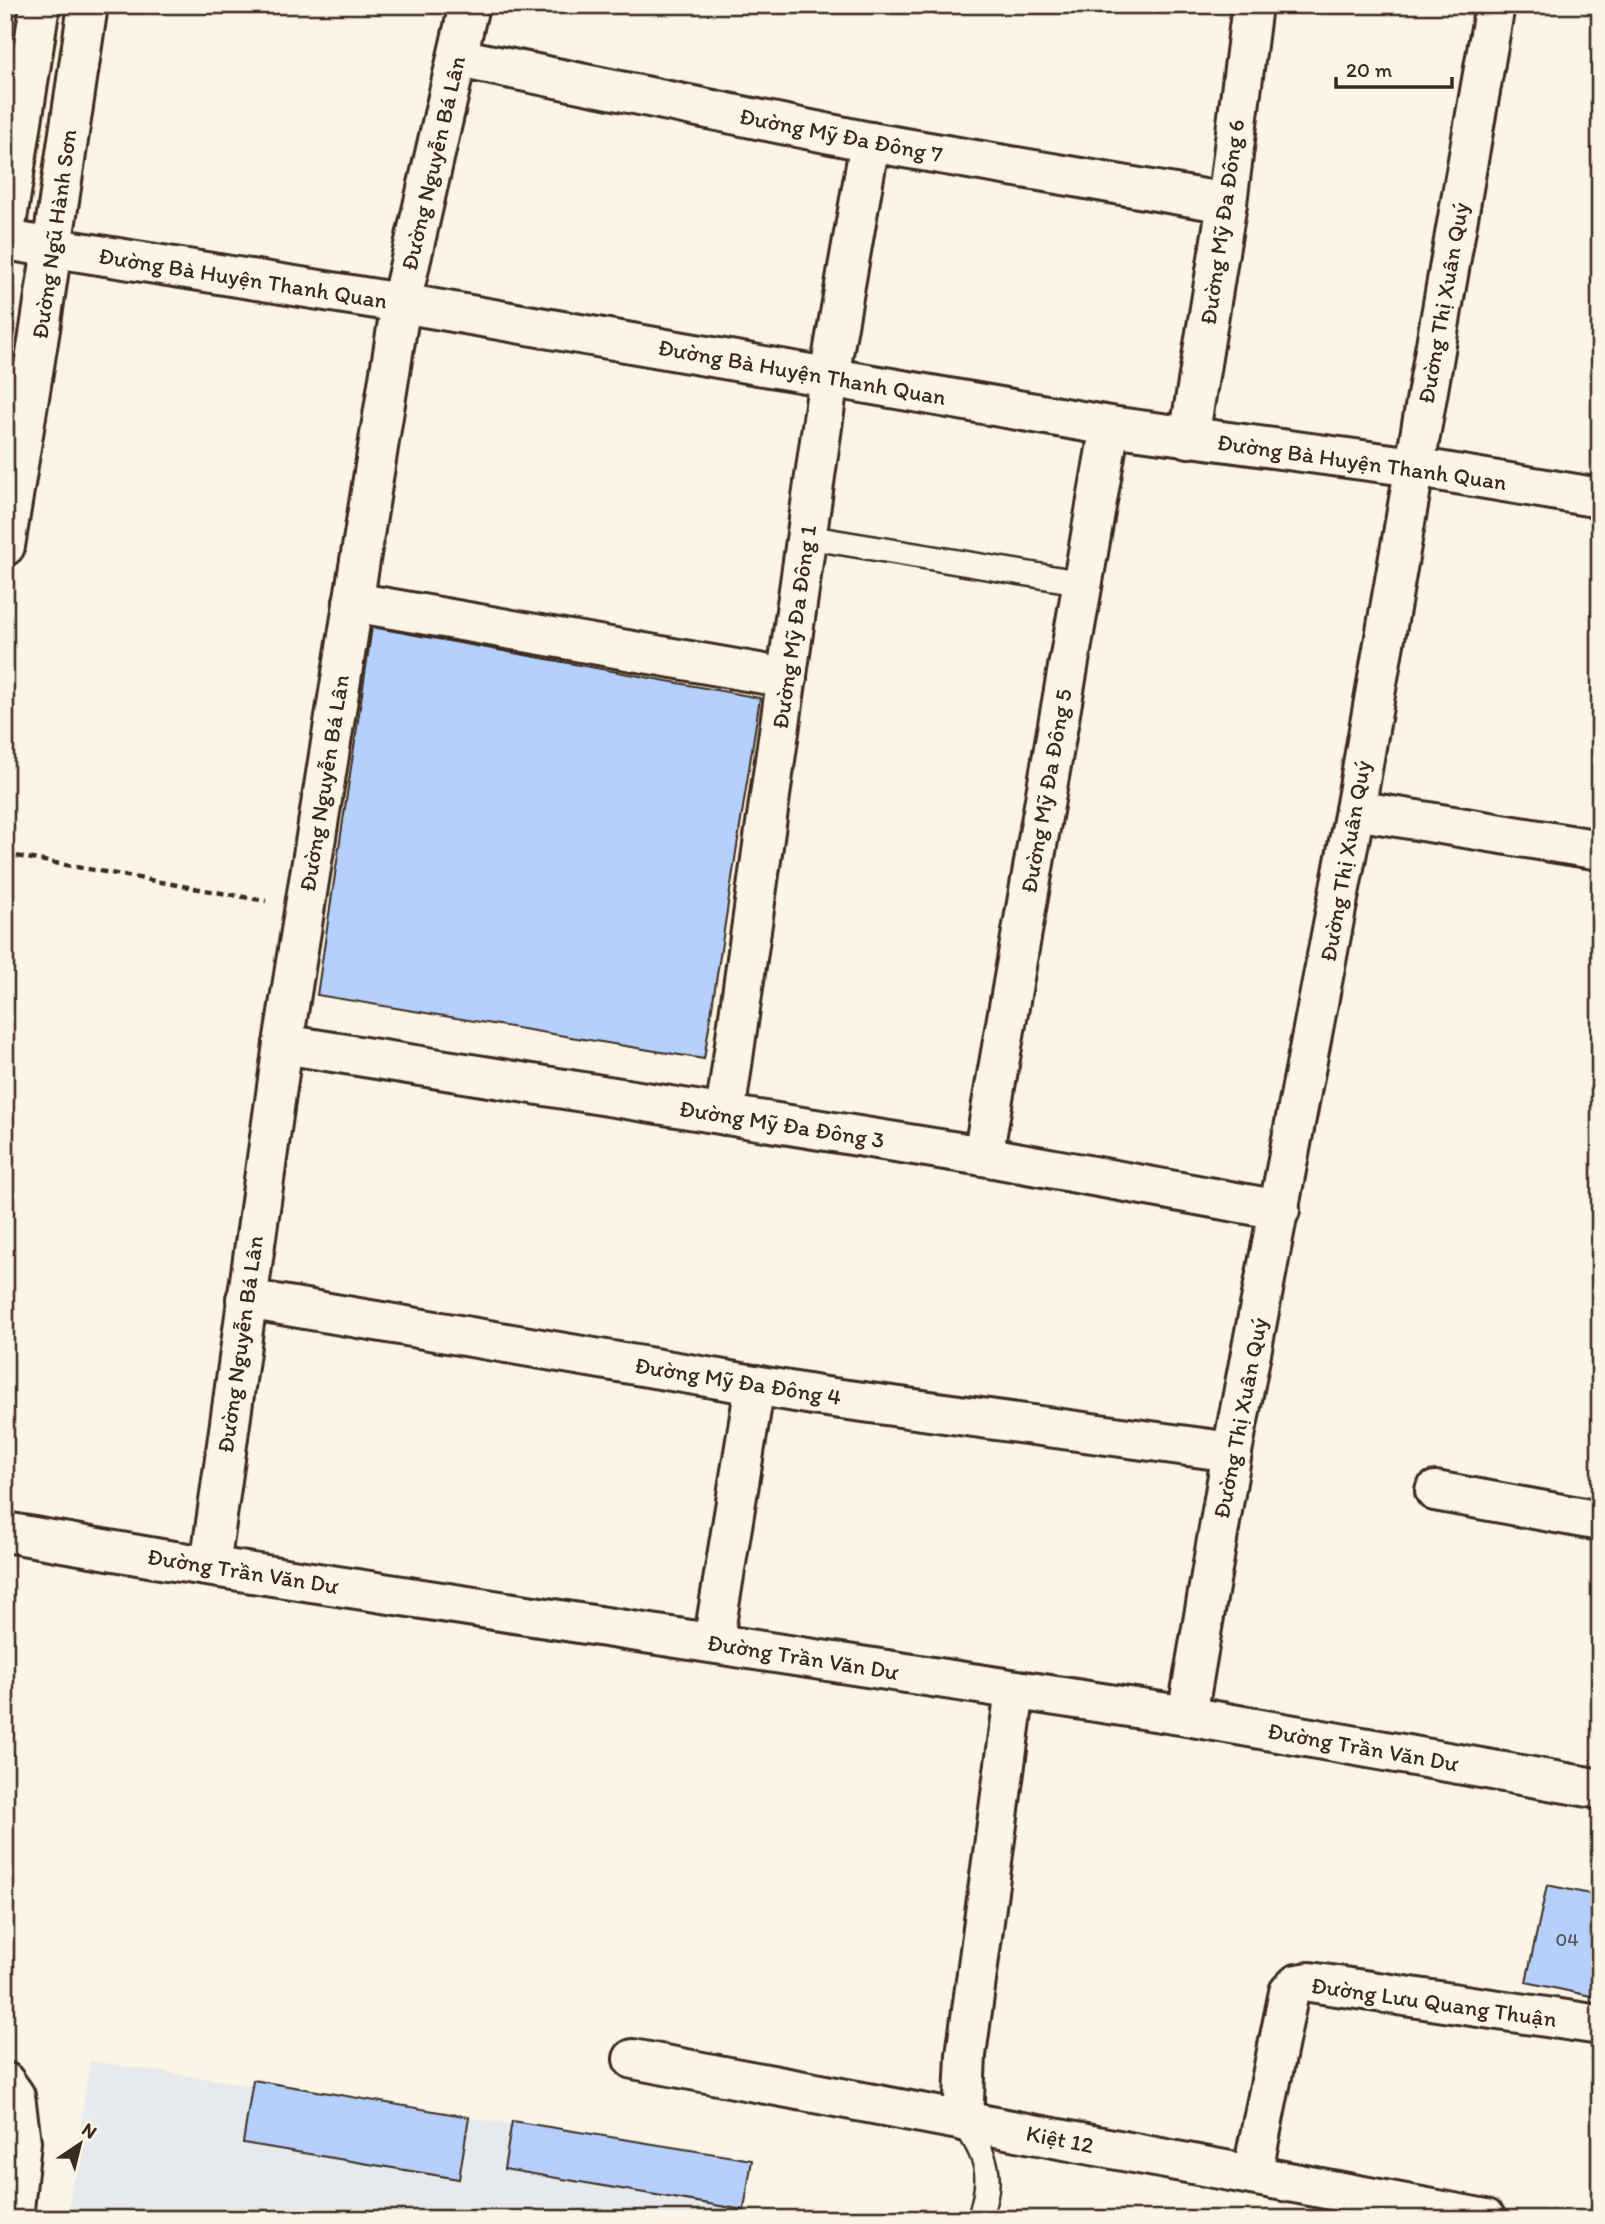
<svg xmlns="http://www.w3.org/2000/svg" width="1605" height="2224" font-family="Itim,sans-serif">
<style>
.built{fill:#e7eaec}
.building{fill:#b5d0fd;stroke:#3b2a1e;stroke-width:2}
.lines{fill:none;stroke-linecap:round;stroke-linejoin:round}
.service-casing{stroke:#3b2a1e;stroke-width:28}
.minor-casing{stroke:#3b2a1e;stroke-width:44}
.tertiary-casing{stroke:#3b2a1e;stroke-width:44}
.secondary-casing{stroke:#3b2a1e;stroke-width:44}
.trunk-casing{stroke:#3b2a1e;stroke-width:44}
.path{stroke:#3b2a1e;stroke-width:4.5;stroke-dasharray:7 5;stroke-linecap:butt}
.service{stroke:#fcf5e5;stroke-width:23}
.minor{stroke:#fcf5e5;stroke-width:38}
.tertiary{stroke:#fcf5e5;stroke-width:38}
.secondary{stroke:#fcf5e5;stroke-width:38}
.trunk{stroke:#fcf5e5;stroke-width:38}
.labels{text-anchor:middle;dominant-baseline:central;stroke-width:6;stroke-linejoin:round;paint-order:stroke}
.number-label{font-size:19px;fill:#5a5456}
.street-label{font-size:23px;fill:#3b2a1e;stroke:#fcf5e5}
</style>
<rect width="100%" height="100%" fill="#fcf5e5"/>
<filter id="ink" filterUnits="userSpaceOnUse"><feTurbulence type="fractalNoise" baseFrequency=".0143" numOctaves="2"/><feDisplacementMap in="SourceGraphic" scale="14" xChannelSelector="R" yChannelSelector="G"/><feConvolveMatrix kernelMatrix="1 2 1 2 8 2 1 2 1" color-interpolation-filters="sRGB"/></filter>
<g filter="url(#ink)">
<polygon class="built" points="90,2061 752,2160 744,2219 67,2219"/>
<g class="building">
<polygon points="372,627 760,698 704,1059 317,995"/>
<polygon points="1547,1885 1600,1896 1600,1998 1526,1982"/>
<polygon points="253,2080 469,2117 459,2179 243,2143"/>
<polygon points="512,2121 752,2160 744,2210 504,2169"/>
</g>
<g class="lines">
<g class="service-casing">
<g id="service">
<polyline points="807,537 1083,583"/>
<path d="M963 2121C988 2160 994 2174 979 2219"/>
</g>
</g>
<g class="minor-casing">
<g id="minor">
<polyline points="458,58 870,142 1227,203"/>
<polyline points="1189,438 1227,203 1252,5"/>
<polyline points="353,602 787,678"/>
<polyline points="1355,810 1600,850"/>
<polyline points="283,1044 983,1156 1280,1210"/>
<polyline points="725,1115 829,377 870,142"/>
<polyline points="983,1156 1110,426"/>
<polyline points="246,1299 819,1396 1232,1452"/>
<polyline points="1435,1491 1600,1521"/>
<polyline points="5,1532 161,1559 1187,1716 1600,1789"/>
<polyline points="210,1566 283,1044 401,303 469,5"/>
<polyline points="713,1643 755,1385"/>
<polyline points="1187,1716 1232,1452 1355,810 1495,5"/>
<polyline points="633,2059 1486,2219"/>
<polyline points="5,2082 15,2096 21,2142 13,2219"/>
<polyline points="963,2121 966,2055 1015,1690"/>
<polyline points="1252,2175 1289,1992 1297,1984 1310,1982 1600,2025"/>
</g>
</g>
<g class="tertiary-casing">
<polyline id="tertiary" points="5,240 401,303 1110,426 1414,467 1600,498"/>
</g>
<g class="secondary-casing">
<polyline id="secondary" points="5,546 40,329 88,5"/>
</g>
<g class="trunk-casing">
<polyline id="trunk" points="5,232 40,5"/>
</g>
<polyline class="path" points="5,854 266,901"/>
<use href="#service" class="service"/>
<use href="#minor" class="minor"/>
<use href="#tertiary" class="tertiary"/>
<use href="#secondary" class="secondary"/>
<use href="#trunk" class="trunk"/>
</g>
</g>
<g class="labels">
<g class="number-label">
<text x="1567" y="1939">04</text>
</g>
<g class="street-label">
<text transform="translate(841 135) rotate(11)">Đường Mỹ Đa Đông 7</text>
<text transform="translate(433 163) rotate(-77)">Đường Nguyễn Bá Lân</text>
<text transform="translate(1222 222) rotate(-82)">Đường Mỹ Đa Đông 6</text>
<text transform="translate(54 234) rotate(-82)">Đường Ngũ Hành Sơn</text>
<text transform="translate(243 278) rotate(9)">Đường Bà Huyện Thanh Quan</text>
<text transform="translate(1443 303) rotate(-80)">Đường Thị Xuân Quý</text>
<text transform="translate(802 372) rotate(10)">Đường Bà Huyện Thanh Quan</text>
<text transform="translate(1362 462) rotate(8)">Đường Bà Huyện Thanh Quan</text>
<text transform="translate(794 627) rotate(-82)">Đường Mỹ Đa Đông 1</text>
<text transform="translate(324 783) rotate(-81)">Đường Nguyễn Bá Lân</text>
<text transform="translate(1046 791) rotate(-80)">Đường Mỹ Đa Đông 5</text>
<text transform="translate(1345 861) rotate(-80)">Đường Thị Xuân Quý</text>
<text transform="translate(782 1124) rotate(9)">Đường Mỹ Đa Đông 3</text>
<text transform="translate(240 1344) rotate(-82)">Đường Nguyễn Bá Lân</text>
<text transform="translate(738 1381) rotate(9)">Đường Mỹ Đa Đông 4</text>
<text transform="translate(1240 1418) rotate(-79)">Đường Thị Xuân Quý</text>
<text transform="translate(243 1571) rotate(9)">Đường Trần Văn Dư</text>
<text transform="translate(803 1657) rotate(9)">Đường Trần Văn Dư</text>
<text transform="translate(1363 1747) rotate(10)">Đường Trần Văn Dư</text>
<text transform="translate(1434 2002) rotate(8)">Đường Lưu Quang Thuận</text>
<text transform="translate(1060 2139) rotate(11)">Kiệt 12</text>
</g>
</g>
<rect width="1605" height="2224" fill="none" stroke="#fcf5e5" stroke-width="28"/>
<rect x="14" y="14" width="1577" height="2196" fill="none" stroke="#3b2a1e" stroke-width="2.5" filter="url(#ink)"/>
<g transform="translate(80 2144) rotate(35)" stroke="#fcf5e5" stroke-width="5" paint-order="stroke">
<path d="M0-5L12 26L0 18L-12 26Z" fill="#3b2a1e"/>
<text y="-10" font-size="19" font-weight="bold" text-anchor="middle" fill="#3b2a1e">N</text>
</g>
<path d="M1336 77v10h116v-10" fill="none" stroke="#3b2a1e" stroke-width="3.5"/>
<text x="1346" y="77" font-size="21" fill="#3b2a1e" stroke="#fcf5e5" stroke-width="5" paint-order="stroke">20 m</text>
</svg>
